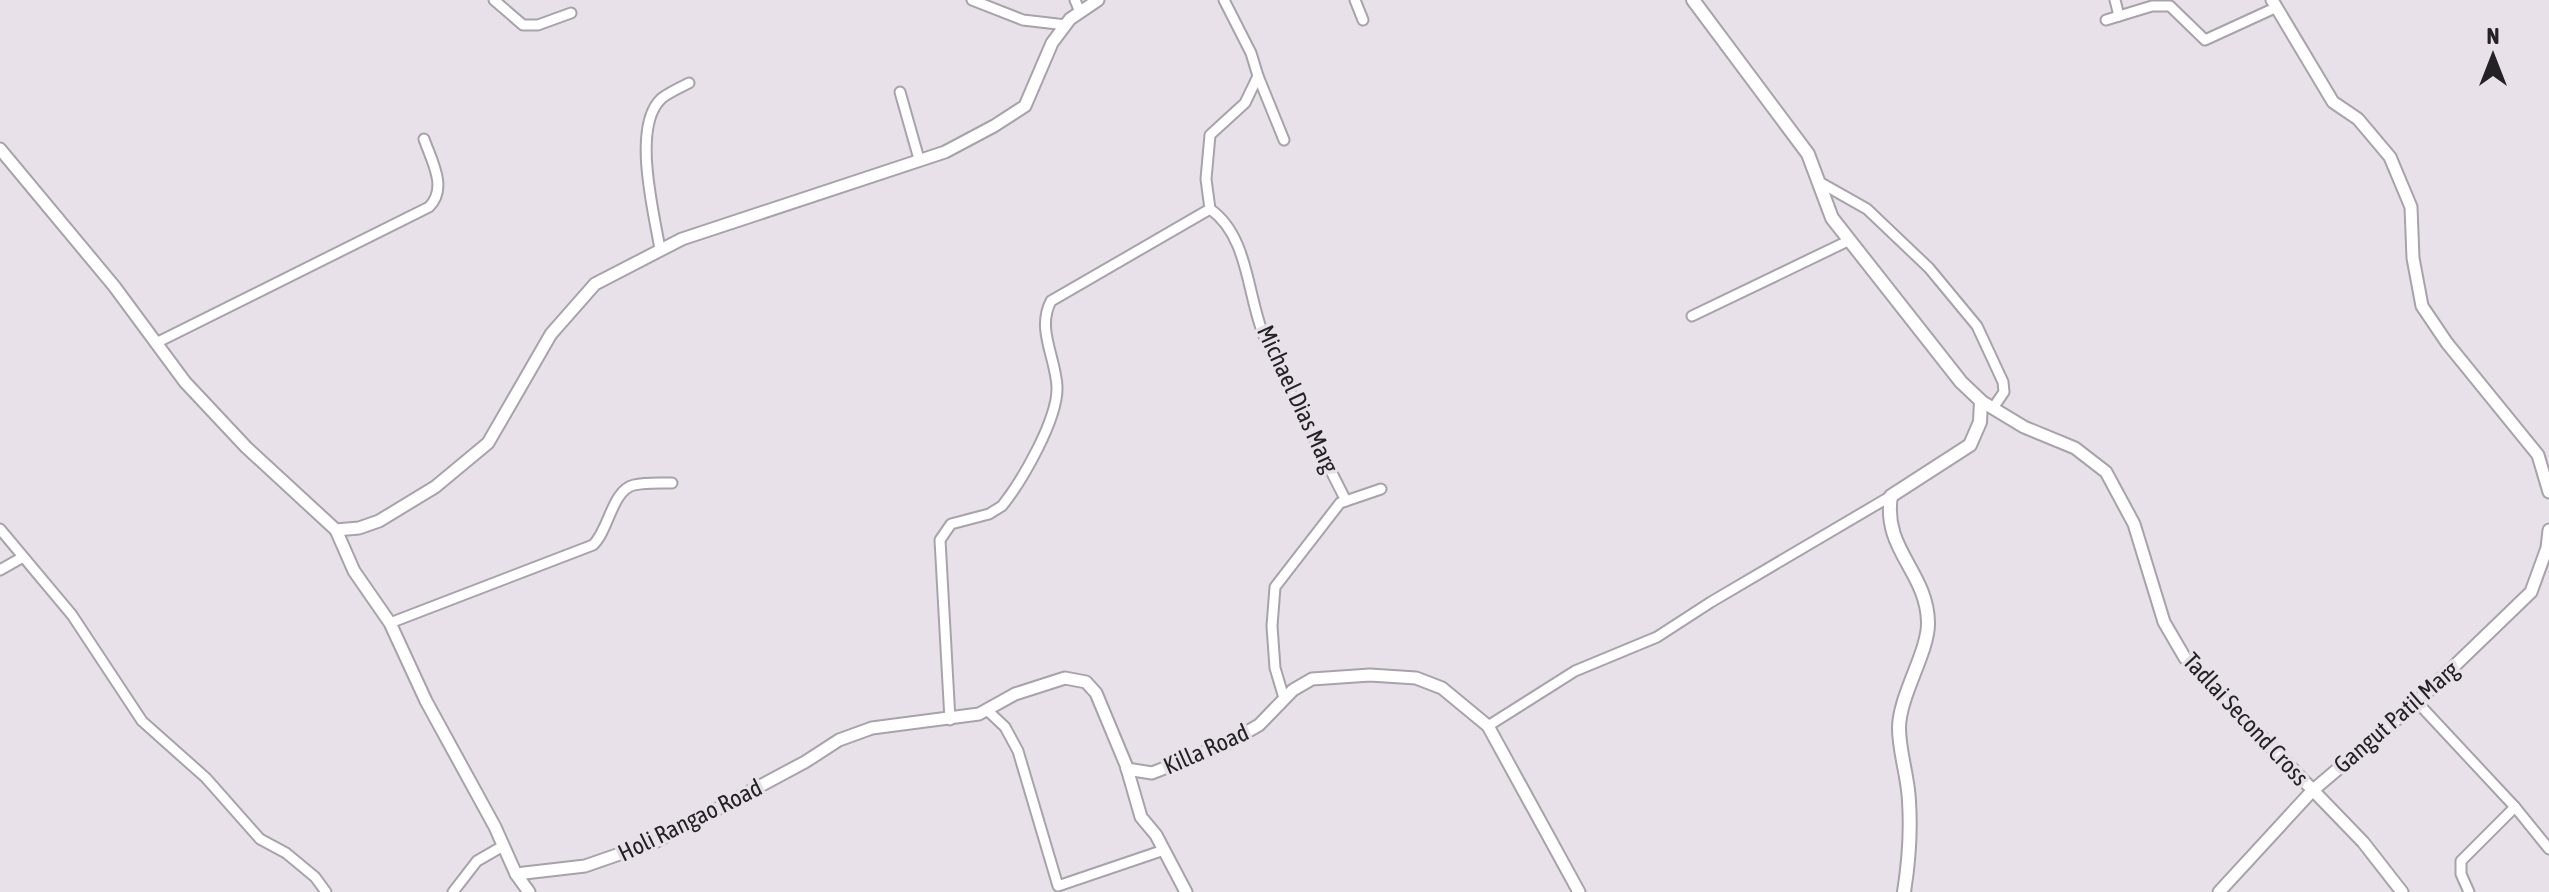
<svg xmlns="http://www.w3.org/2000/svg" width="2549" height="892" font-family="'Asap Condensed',sans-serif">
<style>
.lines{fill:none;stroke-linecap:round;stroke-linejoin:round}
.minor-casing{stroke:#a8a2ab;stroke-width:13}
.tertiary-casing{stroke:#a8a2ab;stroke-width:15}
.secondary-casing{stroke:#a8a2ab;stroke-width:16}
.minor{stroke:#fff;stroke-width:9}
.tertiary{stroke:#fff;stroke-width:11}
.secondary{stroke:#fff;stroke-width:12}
.labels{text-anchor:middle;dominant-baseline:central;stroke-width:7;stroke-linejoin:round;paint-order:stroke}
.street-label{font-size:24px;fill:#242225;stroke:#e8e1ea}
</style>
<rect width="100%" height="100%" fill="#e8e1ea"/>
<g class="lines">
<g class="minor-casing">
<g id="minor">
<polyline points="494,0 523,25 538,25 571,13"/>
<polyline points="972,0 1023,20 1066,25"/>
<polyline points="1075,0 1080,12"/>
<path d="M1224 0 1251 53 1258 76 1245 103 1210 135 1206 179 1210 209C1249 236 1247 296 1264 336 1288 392 1319 446 1346 501"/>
<polyline points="1355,0 1363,20"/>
<polyline points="2115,0 2119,16"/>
<polyline points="2106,20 2152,6 2170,6 2205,40 2277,7"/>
<polyline points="1258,76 1284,140"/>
<polyline points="900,92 919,159"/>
<polyline points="1821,183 1867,209 1929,268 1977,326 2003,382 2004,392 1993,408"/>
<path d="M660 249C654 213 631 125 662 98 670 92 681 87 689 83"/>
<polyline points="1692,316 1850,240"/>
<path d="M158 342 429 207C448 188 432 162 424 139"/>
<polyline points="0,529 72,615 142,721 206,778 260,839 286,853 315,877 326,892"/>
<polyline points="0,570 23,557"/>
<path d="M390 623 593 545C609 530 612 490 634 485 646 482 660 483 672 483"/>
<polyline points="1284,698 1275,668 1272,626 1275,587 1340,503 1381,489"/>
<polyline points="2417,702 2515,807 2549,849"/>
<polyline points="987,710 1005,727 1018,751 1058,886 1164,850"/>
<path d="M950 720 940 540 951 524 989 514 1002 506C1022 481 1058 419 1057 387 1056 358 1036 329 1051 301L1210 209"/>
<polyline points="1488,726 1575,671 1657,637 1711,602 1891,496"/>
<polyline points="453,892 477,861 503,846"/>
<polyline points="2469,892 2461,874 2461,861 2515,807"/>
</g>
</g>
<g class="tertiary-casing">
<g id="tertiary">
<polyline points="2272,0 2333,102 2358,119 2390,157 2411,207 2413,258 2422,306 2447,343 2538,455 2549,492"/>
<polyline points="0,149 114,286 185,382 246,447 336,530 359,528 379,521 435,487 488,443 551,334 595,284 682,239 945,152 994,126 1025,106 1052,43 1070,19 1098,0"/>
<polyline points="1981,401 2024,427 2075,448 2106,472 2134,524 2164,622 2185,658 2363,842 2402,892"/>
<polyline points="336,530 354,571 390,623 426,701 495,827 516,874 529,892"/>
<polyline points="1127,769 1152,773 1226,744 1259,725 1293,690 1312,679 1370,675 1416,678 1442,688 1488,726 1579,892"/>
<polyline points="516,874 585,866 657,841 805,762 839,740 872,728 979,714 1015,694 1065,678 1086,682 1096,693 1126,765 1141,817 1156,835 1186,892"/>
<polyline points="2219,892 2312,791 2417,702 2531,592 2547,548 2549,530"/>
</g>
</g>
<g class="secondary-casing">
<path id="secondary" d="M1693 0 1808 154 1832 218 1961 382 1981 401 1980 422 1970 445 1891 496C1882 549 1927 572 1928 622 1929 651 1899 696 1899 728 1899 752 1908 776 1909 801 1911 832 1909 861 1904 892"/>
</g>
<use href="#minor" class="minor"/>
<use href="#tertiary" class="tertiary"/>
<use href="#secondary" class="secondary"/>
</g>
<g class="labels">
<g class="street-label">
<text transform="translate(1298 399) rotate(65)">Michael Dias Marg</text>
<text transform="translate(2396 717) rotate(-41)">Gangut Patil Marg</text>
<text transform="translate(2246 719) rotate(47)">Tadlai Second Cross</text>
<text transform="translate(1206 749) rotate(-24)">Killa Road</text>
<text transform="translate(690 820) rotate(-26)">Holi Rangao Road</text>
</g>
</g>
<g transform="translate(2493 56)" stroke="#e8e1ea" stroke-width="6" paint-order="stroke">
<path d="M0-6L14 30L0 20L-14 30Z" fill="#242225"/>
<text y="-12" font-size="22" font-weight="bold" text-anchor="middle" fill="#242225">N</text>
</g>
</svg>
